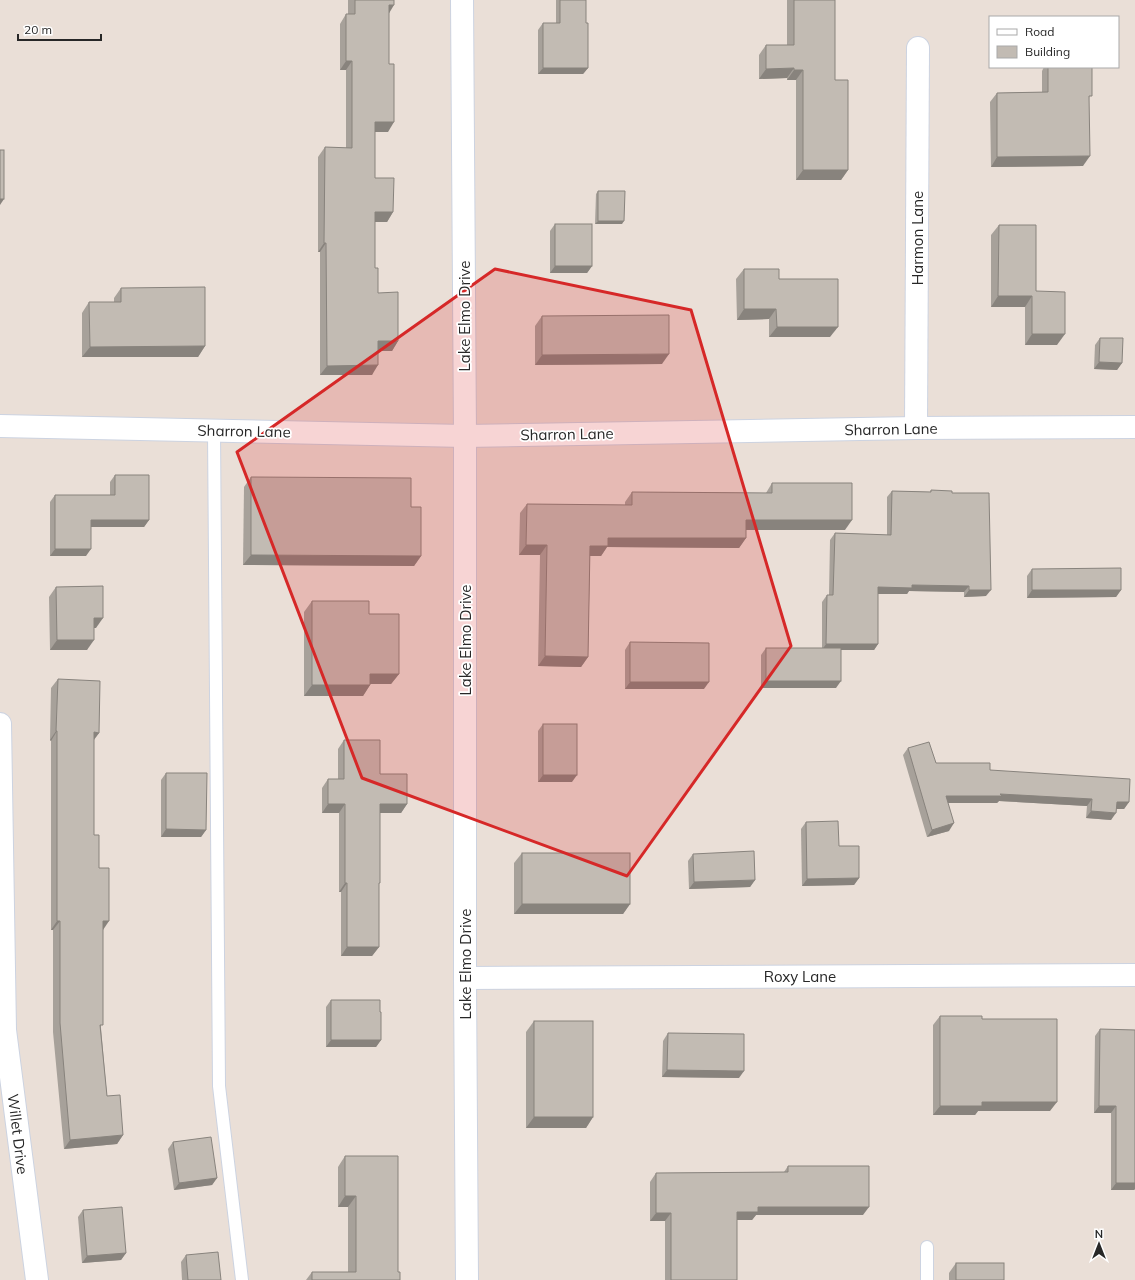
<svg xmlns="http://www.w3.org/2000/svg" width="1135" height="1280" font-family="Mulish,sans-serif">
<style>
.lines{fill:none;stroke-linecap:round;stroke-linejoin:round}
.service-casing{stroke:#ccd3e1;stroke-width:14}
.minor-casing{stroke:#ccd3e1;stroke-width:24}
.tertiary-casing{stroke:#ccd3e1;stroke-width:24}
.service{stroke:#fff;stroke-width:12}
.minor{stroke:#fff;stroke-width:22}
.tertiary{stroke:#fff;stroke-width:22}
.wall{fill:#a7a19a}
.shaded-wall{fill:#88837d}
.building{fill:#c2bbb3;stroke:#88837d}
.marked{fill:#d62828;fill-opacity:0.2;stroke:#d62828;stroke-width:3;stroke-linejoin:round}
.labels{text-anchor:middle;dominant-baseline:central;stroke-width:3.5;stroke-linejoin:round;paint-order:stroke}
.street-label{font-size:15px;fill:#272727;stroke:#fff}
</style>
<rect width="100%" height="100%" fill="#eadfd7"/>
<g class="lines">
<g class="service-casing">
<g id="service">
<polyline points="214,431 219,1086 242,1280"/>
<polyline points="927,1247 927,1280"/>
</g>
</g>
<g class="minor-casing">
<g id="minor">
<polyline points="0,426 465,436 916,428 1135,427"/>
<polyline points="916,428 918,48"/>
<polyline points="0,724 5,1030 37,1280"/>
<polyline points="465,978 1135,975"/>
</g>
</g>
<g class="tertiary-casing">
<polyline id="tertiary" points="462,0 465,436 465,978 467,1280"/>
</g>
<use href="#service" class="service"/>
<use href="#minor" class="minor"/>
<use href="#tertiary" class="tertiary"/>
</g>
<g class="wall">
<polygon points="348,0 394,0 389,13 388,132 375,132 375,178 393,212 387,222 375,222 375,268 378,293 398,341 392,351 378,351 372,375 320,375 320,252 318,252 318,157 325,147 346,148 346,70 340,70 340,24 346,14 348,14"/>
<polygon points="556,0 586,0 586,23 588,68 583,74 538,74 538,30 543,23 556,23"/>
<polygon points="787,0 835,0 835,80 848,170 841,180 796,180 796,80 787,80 787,78 759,79 759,55 766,45 787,45"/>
<polygon points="1044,67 1092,67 1083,166 991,167 990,102 997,93 1042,92 1042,71"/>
<polygon points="598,191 622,224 595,224 596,194"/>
<polygon points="555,224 592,266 587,273 550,273 550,231"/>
<polygon points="999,225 1036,291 1057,345 1025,345 1025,307 991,307 991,235"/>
<polygon points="744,269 779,279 830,337 769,337 769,319 737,320 736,279"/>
<polygon points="121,288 205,346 198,357 82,357 82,313 89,302 114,302 114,298"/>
<polygon points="542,316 662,364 535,365 535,326"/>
<polygon points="1100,338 1122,363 1117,370 1094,369 1095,345"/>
<polygon points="115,475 149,520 144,527 91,527 86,556 50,556 50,502 55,495 110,495 110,482"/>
<polygon points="251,477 411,507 421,556 414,566 243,565 244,487"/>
<polygon points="772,483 845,530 746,530 746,538 739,548 607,547 601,556 590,556 588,657 581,667 538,666 540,555 519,555 520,513 527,504 625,505 625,502 632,492 766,493"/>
<polygon points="931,490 952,493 986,596 964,597 964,592 909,591 907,594 878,594 878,644 874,650 841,650 836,688 761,688 761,655 766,648 822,648 822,602 827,595 829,595 830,540 835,533 887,535 887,497 892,491 930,492"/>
<polygon points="1032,569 1121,590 1116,597 1027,598 1027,576"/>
<polygon points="56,587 96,628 94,628 87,650 50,650 49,597"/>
<polygon points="312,601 369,614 399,674 391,684 370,684 370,685 363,696 304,696 304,612"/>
<polygon points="630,642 704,689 625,689 625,650"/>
<polygon points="58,679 99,733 94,740 94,835 99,868 103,930 101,1028 107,1096 123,1135 117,1144 64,1149 53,1032 53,930 51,930 51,741 50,740 51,688"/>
<polygon points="543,724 572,782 538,782 538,731"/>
<polygon points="344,740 380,774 407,804 401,813 380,813 379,885 379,947 372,956 341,956 341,892 339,892 339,813 322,813 322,788 328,779 338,779 338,749"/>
<polygon points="908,748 936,763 990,770 1129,802 1124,809 1116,809 1111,820 1086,818 1087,806 999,801 997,803 948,803 949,831 927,837 903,755"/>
<polygon points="166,773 206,830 201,837 161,837 161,780"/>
<polygon points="806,822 839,846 859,878 854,885 802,886 801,829"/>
<polygon points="522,853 630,904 623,914 514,914 514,863"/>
<polygon points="693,854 755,880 750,887 689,889 688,861"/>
<polygon points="331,1000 380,1012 381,1040 376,1047 326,1047 326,1007"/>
<polygon points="940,1016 982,1019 1050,1111 978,1111 975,1115 933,1115 933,1025"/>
<polygon points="534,1021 593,1117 586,1128 526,1128 526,1032"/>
<polygon points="1100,1029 1135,1030 1135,1189 1134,1190 1111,1190 1111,1113 1094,1113 1095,1036"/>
<polygon points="668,1033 739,1078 662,1077 663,1041"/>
<polygon points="173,1142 217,1178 212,1185 174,1190 168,1149"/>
<polygon points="345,1156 398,1272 400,1280 306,1280 312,1272 348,1272 348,1207 338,1207 338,1167"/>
<polygon points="788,1166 863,1215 756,1215 752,1220 737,1220 737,1280 665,1280 665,1221 650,1221 650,1182 656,1173 784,1172"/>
<polygon points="83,1210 126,1253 121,1260 82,1263 78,1217"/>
<polygon points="186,1255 221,1280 182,1280 181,1262"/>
<polygon points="956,1263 1004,1280 949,1280 949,1273"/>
</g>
<g class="shaded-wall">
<polygon points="389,5 394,5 388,15"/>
<polygon points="346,61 352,61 346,70 340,70"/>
<polygon points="543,68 588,68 583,74 538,74"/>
<polygon points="794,68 787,78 759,79 766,69"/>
<polygon points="794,70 803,70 796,80 787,80"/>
<polygon points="375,122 394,122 388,132 368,132"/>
<polygon points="1090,156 1083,166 991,167 997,157"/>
<polygon points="803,170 848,170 841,180 796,180"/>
<polygon points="0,199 4,199 0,205"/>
<polygon points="375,212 393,212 387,222 369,222"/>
<polygon points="598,221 624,221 622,224 595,224"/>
<polygon points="324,243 326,243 320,252 318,252"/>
<polygon points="555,266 592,266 587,273 550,273"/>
<polygon points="998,296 1032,296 1025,307 991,307"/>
<polygon points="744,309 776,309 769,319 737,320"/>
<polygon points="777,327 838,327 830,337 769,337"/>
<polygon points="1032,334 1065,334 1057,345 1025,345"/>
<polygon points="378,341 398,341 392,351 371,351"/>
<polygon points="205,346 198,357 82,357 90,347"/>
<polygon points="669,354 662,364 535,365 542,355"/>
<polygon points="1099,362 1122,363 1117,370 1094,369"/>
<polygon points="378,365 372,375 320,375 327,366"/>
<polygon points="91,520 149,520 144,527 86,527"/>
<polygon points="746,520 852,520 845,530 739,530"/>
<polygon points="608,538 746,538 739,548 607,547 601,556 583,556 590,546"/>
<polygon points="526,545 547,545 540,555 519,555"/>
<polygon points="55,549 91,549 86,556 50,556"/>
<polygon points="251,555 421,556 414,566 243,565"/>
<polygon points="912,585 969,586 964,592 909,591 907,594 874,594 878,587"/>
<polygon points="969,590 991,590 986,596 964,597"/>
<polygon points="1032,590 1121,590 1116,597 1027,598"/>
<polygon points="94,618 103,618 96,628 86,628"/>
<polygon points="57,640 94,640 87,650 50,650"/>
<polygon points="826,644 878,644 874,650 822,650"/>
<polygon points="545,656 588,657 581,667 538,666"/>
<polygon points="370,674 399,674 391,684 363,684"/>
<polygon points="766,681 841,681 836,688 761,688"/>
<polygon points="630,682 709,682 704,689 625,689"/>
<polygon points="312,685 370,685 363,696 304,696"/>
<polygon points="56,731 57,731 51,741 50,740"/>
<polygon points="94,732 99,733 92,742"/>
<polygon points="543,775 577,775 572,782 538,782"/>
<polygon points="1000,794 1092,799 1087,806 999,801 997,803 941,803 946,796"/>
<polygon points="1117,802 1129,802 1124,809 1112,809"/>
<polygon points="328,804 345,804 339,813 322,813"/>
<polygon points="380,804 407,804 401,813 374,813"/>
<polygon points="1091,811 1116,813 1111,820 1086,818"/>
<polygon points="954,823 949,831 927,837 932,830"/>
<polygon points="166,829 206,830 201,837 161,837"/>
<polygon points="859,878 854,885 802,886 807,879"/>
<polygon points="755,880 750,887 689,889 694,882"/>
<polygon points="345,883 347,883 341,892 339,892"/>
<polygon points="522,904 630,904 623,914 514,914"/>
<polygon points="57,921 60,921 53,930 51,930"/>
<polygon points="103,921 109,921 103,930"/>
<polygon points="347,947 379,947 372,956 341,956"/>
<polygon points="331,1040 381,1040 376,1047 326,1047"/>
<polygon points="667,1070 744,1071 739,1078 662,1077"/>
<polygon points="982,1102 1057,1102 1050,1111 978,1111 975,1115 933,1115 940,1106"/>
<polygon points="1099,1106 1116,1106 1111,1113 1094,1113"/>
<polygon points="534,1117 593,1117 586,1128 526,1128"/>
<polygon points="123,1135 117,1144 64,1149 70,1140"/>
<polygon points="217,1178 212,1185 174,1190 179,1183"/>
<polygon points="1116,1183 1135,1183 1135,1189 1134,1190 1111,1190"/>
<polygon points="345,1196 356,1196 348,1207 338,1207"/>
<polygon points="758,1207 869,1207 863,1215 756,1215 752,1220 731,1220 737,1212"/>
<polygon points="656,1213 671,1213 665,1221 650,1221"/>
<polygon points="126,1253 121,1260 82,1263 87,1256"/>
</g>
<g class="building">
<polygon points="355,0 394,0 394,5 389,5 389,64 394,64 394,122 375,122 375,178 394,178 393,212 375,212 375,268 378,268 378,293 398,292 398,341 378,341 378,365 327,366 326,243 324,243 325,147 352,148 352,61 346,61 346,14 355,14"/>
<polygon points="560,0 586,0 586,23 588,23 588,68 543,68 543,23 560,23"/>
<polygon points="794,0 835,0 835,80 848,80 848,170 803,170 803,70 794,70 794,68 766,69 766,45 794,45"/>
<polygon points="1048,67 1092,67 1092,96 1089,96 1090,156 997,157 997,93 1048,92"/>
<rect x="0" y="150" width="4" height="49"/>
<polygon points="598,191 625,191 624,221 598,221"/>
<rect x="555" y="224" width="37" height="42"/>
<polygon points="999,225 1036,225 1036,291 1065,292 1065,334 1032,334 1032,296 998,296"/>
<polygon points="744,269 779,269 779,279 838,279 838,327 777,327 776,309 744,309"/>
<polygon points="205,287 205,346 90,347 89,302 121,302 121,288"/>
<polygon points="669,315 669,354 542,355 542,316"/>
<polygon points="1100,338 1123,338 1122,363 1099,362"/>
<polygon points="115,475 149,475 149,520 91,520 91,549 55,549 55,495 115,495"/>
<polygon points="251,477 411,478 411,507 421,507 421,556 251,555"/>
<polygon points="772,483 852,483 852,520 746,520 746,538 608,538 608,546 590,546 588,657 545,656 547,545 526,545 527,504 632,505 632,492 772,493"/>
<polygon points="931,490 952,491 952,493 989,493 991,590 969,590 969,586 912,585 912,588 878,587 878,644 826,644 827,595 833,595 835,533 891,535 892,491 931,492"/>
<polygon points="1121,568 1121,590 1032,590 1032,569"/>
<polygon points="103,586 103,618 94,618 94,640 57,640 56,587"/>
<polygon points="312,601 369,601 369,614 399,614 399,674 370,674 370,685 312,685"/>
<polygon points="630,642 709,643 709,682 630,682"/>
<rect x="766" y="648" width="75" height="33"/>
<polygon points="58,679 100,681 99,733 94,732 94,835 99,835 99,868 109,868 109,921 103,921 103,1025 100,1025 107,1096 120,1095 123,1135 70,1140 60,1023 60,921 57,921 57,731 56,731"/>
<rect x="543" y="724" width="34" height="51"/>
<polygon points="344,740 380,740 380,774 407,774 407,804 380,804 380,883 379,883 379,947 347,947 347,883 345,883 345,804 328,804 328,779 344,779"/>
<polygon points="929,742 936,763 990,763 990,770 1130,779 1129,802 1117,802 1116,813 1091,811 1092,799 1000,794 1002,796 946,796 954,823 932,830 908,748"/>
<polygon points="166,773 207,773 206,830 166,829"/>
<polygon points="838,821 839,846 859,846 859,878 807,879 806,822"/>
<polygon points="754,851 755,880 694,882 693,854"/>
<rect x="522" y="853" width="108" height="51"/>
<polygon points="331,1000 380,1000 380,1012 381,1012 381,1040 331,1040"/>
<polygon points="940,1016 982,1016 982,1019 1057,1019 1057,1102 982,1102 982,1106 940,1106"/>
<rect x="534" y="1021" width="59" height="96"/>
<polygon points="1100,1029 1135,1030 1135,1183 1116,1183 1116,1106 1099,1106"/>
<polygon points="668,1033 744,1034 744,1071 667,1070"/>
<polygon points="211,1137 217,1178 179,1183 173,1142"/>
<polygon points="345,1156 398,1156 398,1272 400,1272 400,1280 312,1280 312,1272 356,1272 356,1196 345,1196"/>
<polygon points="788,1166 869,1166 869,1207 758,1207 758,1212 737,1212 737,1280 671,1280 671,1213 656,1213 656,1173 788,1172"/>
<polygon points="122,1207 126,1253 87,1256 83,1210"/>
<polygon points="218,1252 221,1280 188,1280 186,1255"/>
<rect x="956" y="1263" width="48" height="17"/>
</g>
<path class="marked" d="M495 269 691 310 791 646 627 876 362 778 237 452Z"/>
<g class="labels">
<g class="street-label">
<text transform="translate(917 238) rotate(-90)">Harmon Lane</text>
<text transform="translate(464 316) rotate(-90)">Lake Elmo Drive</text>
<text transform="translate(891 429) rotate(-1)">Sharron Lane</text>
<text transform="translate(244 431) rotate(1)">Sharron Lane</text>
<text transform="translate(567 434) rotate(-1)">Sharron Lane</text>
<text transform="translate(465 640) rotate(-90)">Lake Elmo Drive</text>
<text transform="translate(465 964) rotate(-90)">Lake Elmo Drive</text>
<text x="800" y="976">Roxy Lane</text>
<text transform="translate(18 1134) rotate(83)">Willet Drive</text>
</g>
</g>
<rect x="989" y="16" width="130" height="52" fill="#ffffff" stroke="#a9a9a9"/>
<rect x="997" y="29" width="20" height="6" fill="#ffffff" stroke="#a9a9a9"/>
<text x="1025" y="36" font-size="12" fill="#272727">Road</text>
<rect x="997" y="46" width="20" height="12" fill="#c2bbb3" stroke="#a9a9a9"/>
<text x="1025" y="56" font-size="12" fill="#272727">Building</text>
<g transform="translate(1099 1244)" stroke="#ffffff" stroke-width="3" paint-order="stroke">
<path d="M0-3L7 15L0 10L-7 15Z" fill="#272727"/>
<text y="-6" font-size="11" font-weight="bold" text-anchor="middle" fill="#272727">N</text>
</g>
<path d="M18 34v6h83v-6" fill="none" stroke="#272727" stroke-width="2"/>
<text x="24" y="34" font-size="12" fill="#272727" stroke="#ffffff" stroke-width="3" paint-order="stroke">20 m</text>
</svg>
